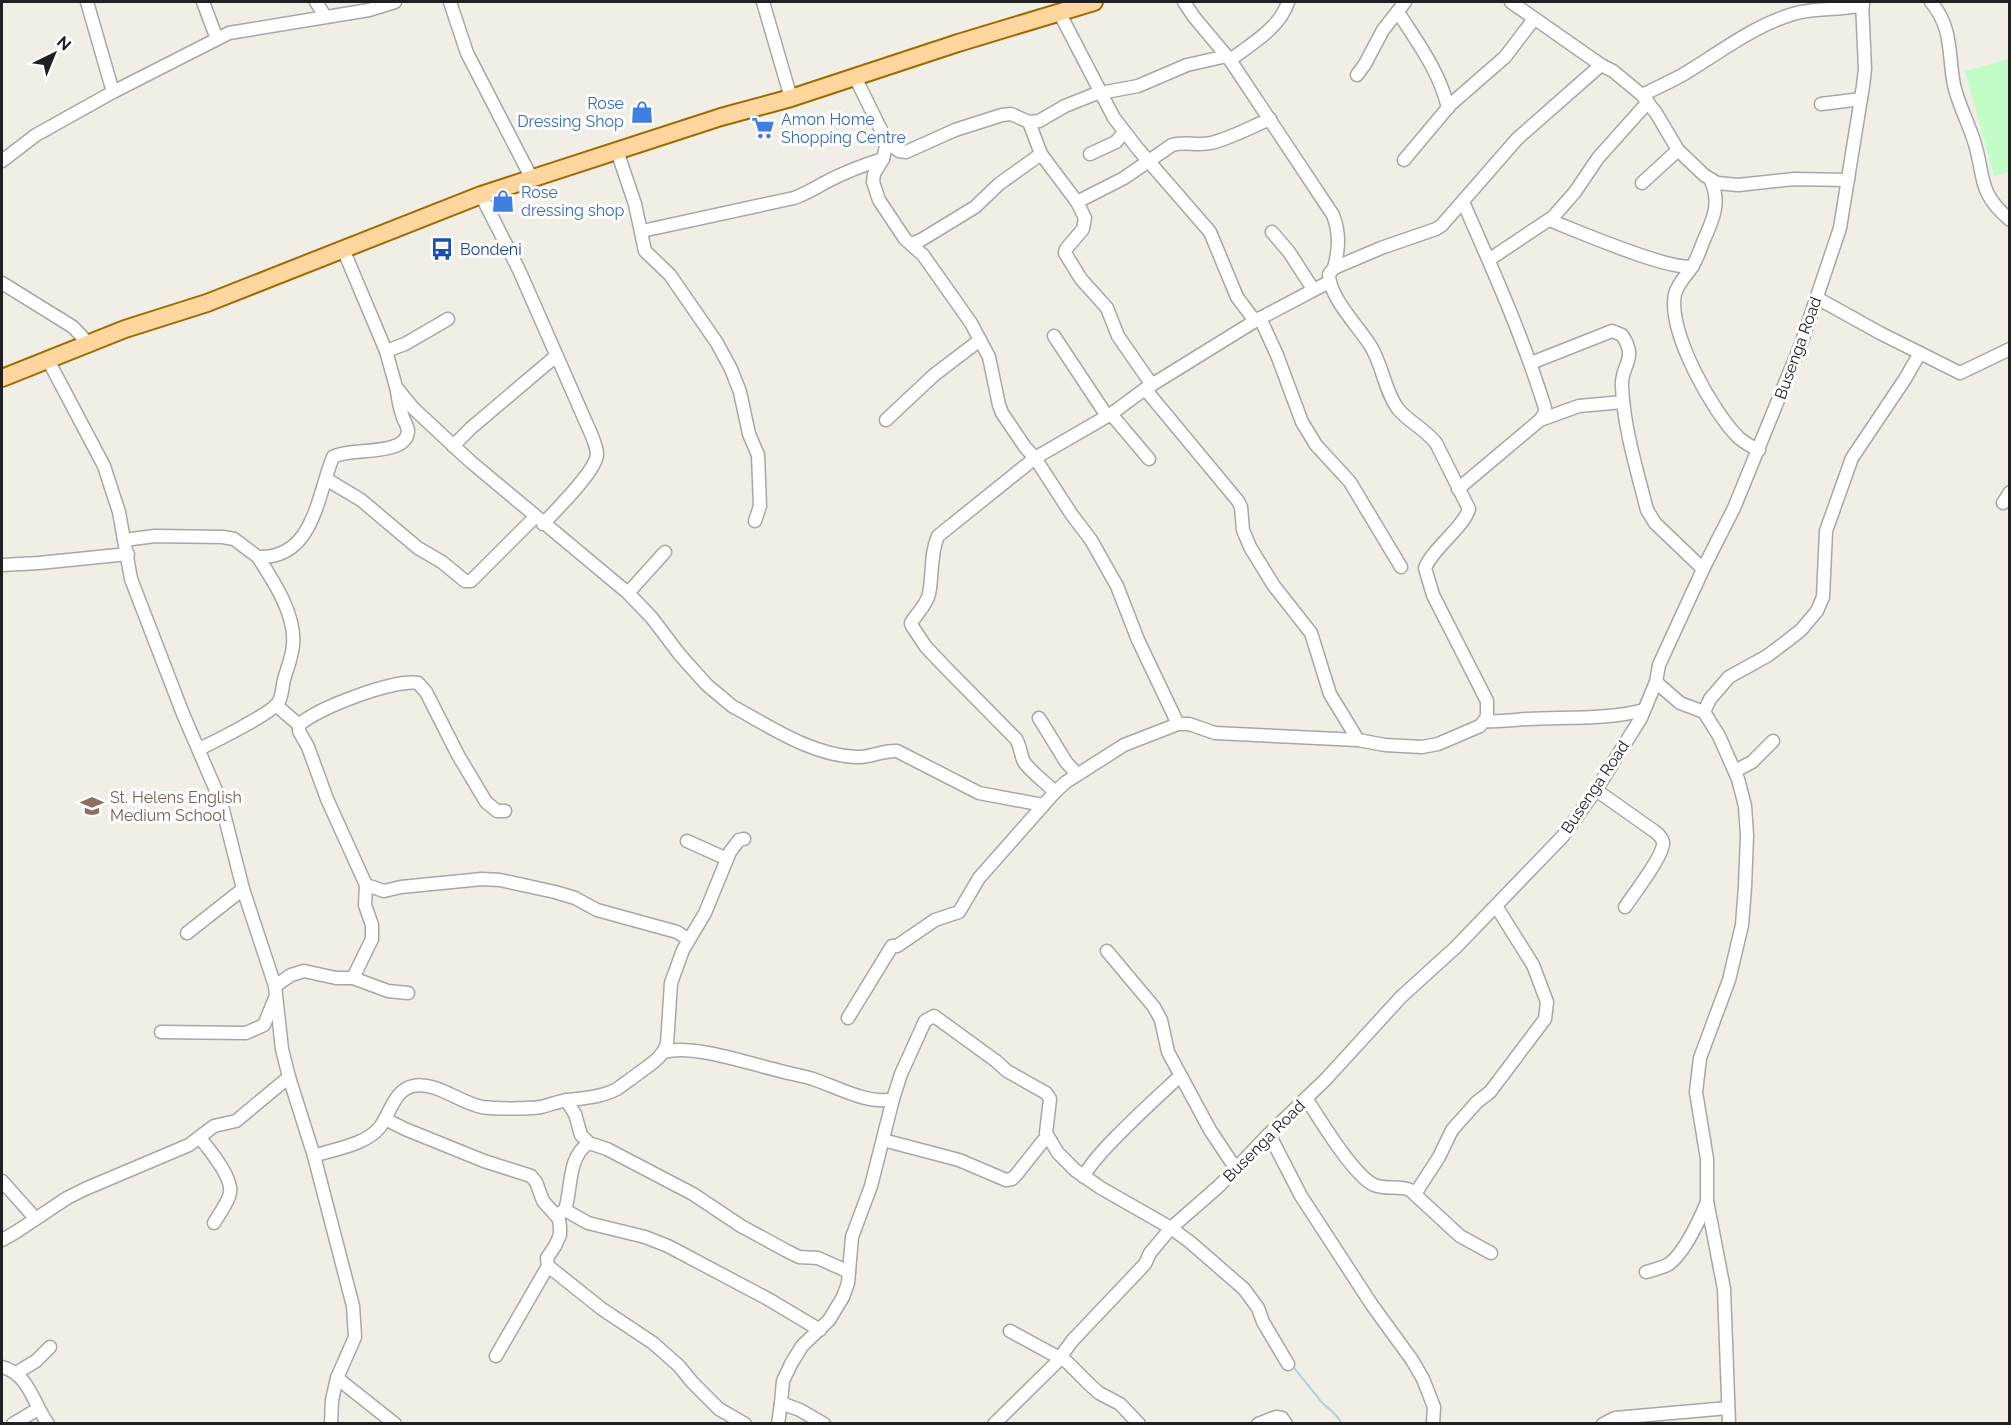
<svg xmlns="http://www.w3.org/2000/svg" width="2011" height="1425" font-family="Raleway,sans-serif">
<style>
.park{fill:#c2fdc7}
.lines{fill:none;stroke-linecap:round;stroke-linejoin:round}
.stream{stroke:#a4d3e1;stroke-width:2}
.minor-casing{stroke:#a7a7a7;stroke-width:15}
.major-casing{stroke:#9d6b00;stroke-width:20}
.minor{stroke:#fff;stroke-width:12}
.major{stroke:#ffd69e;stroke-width:16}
.labels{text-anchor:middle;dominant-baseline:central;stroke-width:6;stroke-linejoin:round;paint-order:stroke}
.shop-label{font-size:16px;fill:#366cbe;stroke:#fff;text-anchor:start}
.transit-label{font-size:16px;fill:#164399;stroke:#fff;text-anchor:start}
.street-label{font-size:16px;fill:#202020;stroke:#fff}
.education-label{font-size:16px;fill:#785e54;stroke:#fff;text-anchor:start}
</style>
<rect width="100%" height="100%" fill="#f1eee6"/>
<polygon class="park" points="2009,59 2009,172 1994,176 1965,71"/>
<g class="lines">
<path class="stream" d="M1292 1365C1300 1376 1310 1387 1319 1399 1326 1408 1337 1413 1342 1424"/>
<g class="minor-casing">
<g id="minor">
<polyline points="87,2 113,92"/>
<polyline points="203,2 217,39"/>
<polyline points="316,2 325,16"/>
<polyline points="450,2 467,53 532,179"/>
<polyline points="763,2 791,98"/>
<path d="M1184 2 1194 17 1230 60 1333 215C1340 233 1339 249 1334 268"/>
<polyline points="1511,2 1601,65 1613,71 1642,95 1656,113 1678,150 1704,175 1717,183 1738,185 1794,179 1848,180"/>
<path d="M1931 2C1953 28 1948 54 1954 85 1958 103 1967 120 1973 138 1986 175 1975 190 2010 220"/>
<polyline points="1059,12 1114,118 1138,149 1210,232 1237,297 1255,321"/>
<path d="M1398 12C1417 42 1440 72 1448 108"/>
<path d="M1230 60C1251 44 1280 28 1288 2"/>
<polyline points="1357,75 1365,64 1383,30 1405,2"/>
<polyline points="855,77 887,142 899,151 906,152 955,130 1002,115 1011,114 1029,122 1039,121 1065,106 1095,94 1138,86 1187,65 1227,56"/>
<path d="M1642 95C1656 88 1670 82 1684 74 1719 53 1753 26 1793 14 1815 7 1840 11 1863 5"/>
<polyline points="1821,104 1861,99"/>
<polyline points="1029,122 1041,154 1077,202 1085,218 1083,229 1066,249 1065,253 1081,279 1107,308 1118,336 1152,385"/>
<polyline points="887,142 883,159 874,174 873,182 879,200 905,239 923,255 971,323 989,357 999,405 1002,413 1025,447 1035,458 1072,515 1091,540 1117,586 1138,640 1178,724"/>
<polyline points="617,151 635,204 645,251 670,275 717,343 731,369 740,392 749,434 758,455 760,506 755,521"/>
<polyline points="1090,154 1116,142 1124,132"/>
<polyline points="1404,160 1451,104 1505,57 1534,19"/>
<polyline points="2,161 36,135 113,92 229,33 369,10 395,2"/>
<path d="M1711 181C1721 203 1713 220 1703 242 1700 250 1697 259 1692 267 1686 276 1678 283 1675 294 1667 331 1713 413 1739 438 1745 443 1752 447 1759 450"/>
<polyline points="1642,183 1678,150"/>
<path d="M481 195 519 270 592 436C594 441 597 449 597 455 595 472 556 510 543 524"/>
<path d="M1077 202 1124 178 1172 145C1184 141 1198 146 1211 143 1231 138 1251 127 1270 119"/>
<path d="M1549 220C1575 230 1671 272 1693 266"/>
<path d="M642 231 794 198C805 194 814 189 824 183 843 173 863 165 883 159"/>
<polyline points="1272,232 1289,252 1313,289"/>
<polyline points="911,244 921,240 975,207 999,184 1041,154"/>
<path d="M343 249 386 351 396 387 413 408 471 462 628 593 652 618 680 655 707 685 732 706C771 727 811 755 856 757 870 758 883 750 897 751L979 793 1043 805"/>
<polyline points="1490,259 1553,217 1575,192 1598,158 1648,102"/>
<polyline points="2,283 73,327 88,343"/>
<polyline points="1817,298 1880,333 1960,373 2010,349"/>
<polyline points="1260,318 1277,355 1302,422 1316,445 1350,482 1401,567"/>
<polyline points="1054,336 1107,416"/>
<polyline points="386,351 405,344 448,319"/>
<polyline points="48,360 104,466 119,512 131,579 183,714 221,802 243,889 275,986 282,1049 289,1077 314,1156 353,1306 355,1337 337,1378 332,1400 331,1424"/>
<path d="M1531 363 1612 331 1622 335C1639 360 1620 365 1622 387 1624 429 1637 470 1647 510L1655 523 1703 569"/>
<polyline points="1145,389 1238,501 1241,507 1243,530 1250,547 1274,586 1311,633 1330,694 1358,740"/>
<polyline points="1111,414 1149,459"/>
<polyline points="886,420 934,375 980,340"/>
<polyline points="1540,420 1579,406 1623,402"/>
<polyline points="453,446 471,428 556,356"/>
<polyline points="326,479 361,500 418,548 442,562 465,581 471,581 535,517"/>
<path d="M1458 489 1540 420 1545 413V408C1523 337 1493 270 1463 202"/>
<polyline points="2003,503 2010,492"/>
<path d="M124 540 155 536 223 537 234 539 258 557C314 559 317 496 333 457 350 447 407 457 408 431 408 426 403 420 402 414 399 406 398 398 397 391"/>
<polyline points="2,565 39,563 128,554"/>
<polyline points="628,593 665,552"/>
<polyline points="1656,682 1680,703 1704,712"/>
<polyline points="276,705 299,725"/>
<polyline points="1039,718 1066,762 1077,774"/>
<path d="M1485 721C1500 722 1513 720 1527 719 1566 717 1606 720 1644 710"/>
<path d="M199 749C214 742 270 714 278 703 283 696 282 684 285 676 288 666 292 657 293 645 296 615 274 582 258 557"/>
<polyline points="1735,771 1752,762 1773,741"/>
<path d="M1596 790 1654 831C1658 834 1662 837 1663 842 1665 854 1633 895 1625 907"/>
<path d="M1055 792C1045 782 1032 773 1024 762 1020 754 1021 747 1016 739L946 668 926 647 912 626 911 623C917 613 926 606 929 594 933 575 930 554 938 536L1035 458 1111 414 1145 389 1255 321 1329 282"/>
<polyline points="687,841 727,859"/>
<polyline points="366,885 384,891 401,887 482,879 500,880 555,892 575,898 597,910 677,932 688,939"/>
<polyline points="187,933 243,889"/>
<polyline points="1107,951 1154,1007 1161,1020 1168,1052 1210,1130 1236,1169"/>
<path d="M353 978 372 939V925L365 905 366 885 327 799 308 747 299 731V725C317 708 394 679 418 683L426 692 458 755 486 802 497 811H505"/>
<polyline points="275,986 291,975 304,971 336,978 353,978 388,991 408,993"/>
<path d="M848 1018 892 946H897L935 920 959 912 979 878 1055 792 1066 782 1124 745 1178 724H1189L1215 733 1358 740 1385 745 1422 747 1438 744 1480 726 1487 717V701L1433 595 1425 568C1433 548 1464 527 1469 509L1436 443C1425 429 1409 422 1398 409 1384 390 1383 365 1370 345 1358 326 1329 297 1329 274L1334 268 1381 248 1436 229 1442 225 1517 139 1601 65"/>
<polyline points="161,1032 246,1033 264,1025 275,998"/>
<path d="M664 1052C691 1044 744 1062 773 1069 786 1073 800 1075 813 1079 837 1087 868 1105 893 1099"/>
<path d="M1306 1098C1319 1118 1353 1175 1374 1185 1386 1190 1399 1185 1410 1190L1460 1236 1491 1253"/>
<polyline points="566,1100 575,1114 581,1135 589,1143 607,1149 693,1194 741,1226 787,1251 799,1257 818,1258 849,1272"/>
<polyline points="385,1119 405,1129 484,1161 531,1176 536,1182 543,1201 559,1219 560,1227 560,1235 555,1246 547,1258 548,1266 496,1356"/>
<polyline points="1269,1134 1301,1196 1372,1305 1412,1360 1423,1379 1434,1407 1433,1424"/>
<path d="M200 1138C209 1149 233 1178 230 1193 228 1203 219 1214 214 1223"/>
<polyline points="883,1140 959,1160 1006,1180 1012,1179 1016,1175 1043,1141 1048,1138"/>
<path d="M314 1156C334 1149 366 1145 380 1127 390 1114 394 1090 413 1086 436 1081 460 1103 482 1107 495 1109 528 1109 541 1107 550 1105 559 1101 568 1100 584 1098 602 1097 617 1089 624 1084 632 1078 639 1073 651 1064 662 1058 667 1044L671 983 683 950 705 913 730 852 739 840 744 839"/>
<path d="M1084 1177C1091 1156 1161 1094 1180 1076"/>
<polyline points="2,1181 35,1218"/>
<polyline points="1415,1194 1439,1157 1452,1130 1477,1102 1490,1092 1545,1019 1547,1002 1533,965 1496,906"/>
<polyline points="565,1210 588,1223 645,1237 668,1246 768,1299 820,1330"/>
<path d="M560 1213 565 1210C572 1189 567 1157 589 1143"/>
<polyline points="2,1240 16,1232 67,1198 85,1189 189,1145 214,1126 236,1121 289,1077"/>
<polyline points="548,1266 602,1309 653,1343 679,1366 692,1382 719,1409 745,1424"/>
<path d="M1646 1272C1653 1270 1662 1268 1669 1264 1685 1252 1699 1221 1707 1202"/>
<polyline points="1010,1331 1067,1362 1089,1384 1099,1393 1120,1404 1139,1424"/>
<path d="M2 1367C29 1374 33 1403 48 1424"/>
<polyline points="16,1373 36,1361 50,1347"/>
<polyline points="337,1378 395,1424"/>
<polyline points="13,1424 38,1409"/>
<polyline points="778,1424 781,1403"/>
<polyline points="824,1424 800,1410 781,1403 783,1381 791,1364 802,1346 829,1320 843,1297 848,1283 852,1237 871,1186 893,1099 901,1074 925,1021 934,1016 996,1061 1007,1071 1046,1093 1050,1099 1046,1133 1058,1153 1075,1170 1101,1188 1171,1228 1190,1242 1244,1289 1258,1308 1263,1322 1288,1364"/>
<polyline points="994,1424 1056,1363 1072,1341 1145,1264 1150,1253 1171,1228 1219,1186 1269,1134 1326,1079 1401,997 1456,947 1563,836 1596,790 1641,718 1656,682 1659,665 1705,565 1734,508 1801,344 1840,228 1863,86 1865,69 1862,2"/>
<polyline points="1258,1424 1276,1417 1282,1418 1286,1424"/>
<polyline points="1603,1424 1615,1418 1728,1408"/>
<polyline points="1729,1424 1724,1289 1707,1201 1707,1159 1696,1092 1700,1058 1729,980 1742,925 1745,887 1747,835 1745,806 1738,779 1719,736 1704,712 1710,699 1729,677 1767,656 1787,641 1801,630 1817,611 1823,597 1826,531 1852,458 1905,379 1920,353"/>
</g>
</g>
<g class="major-casing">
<polyline id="major" points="2,378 125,329 207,303 481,195 721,117 791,98 958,43 1094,2"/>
</g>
<use href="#minor" class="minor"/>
<use href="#major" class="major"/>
</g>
<defs>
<g id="shop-bare" transform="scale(1.8)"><path d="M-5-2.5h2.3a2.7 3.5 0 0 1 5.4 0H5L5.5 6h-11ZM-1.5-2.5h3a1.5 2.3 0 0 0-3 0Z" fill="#3f7fe0" stroke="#fff" stroke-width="2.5" paint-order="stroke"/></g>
<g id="supermarket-bare" transform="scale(1.8)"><path d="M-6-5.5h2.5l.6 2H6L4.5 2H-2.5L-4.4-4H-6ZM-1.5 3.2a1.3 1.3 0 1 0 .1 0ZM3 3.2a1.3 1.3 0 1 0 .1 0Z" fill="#3f7fe0" stroke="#fff" stroke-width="2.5" paint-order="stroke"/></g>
<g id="bus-bare" transform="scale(1.8)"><path d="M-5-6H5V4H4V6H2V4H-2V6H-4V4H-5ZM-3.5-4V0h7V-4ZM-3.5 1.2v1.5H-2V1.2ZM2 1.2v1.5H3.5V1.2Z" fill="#1a4fb4" stroke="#fff" stroke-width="2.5" paint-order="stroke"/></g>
<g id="school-bare" transform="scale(1.8)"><path d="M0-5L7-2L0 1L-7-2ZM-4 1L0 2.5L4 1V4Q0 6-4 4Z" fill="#8d6e63" stroke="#fff" stroke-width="2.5" paint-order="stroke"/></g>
</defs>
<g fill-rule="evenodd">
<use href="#shop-bare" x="642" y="112"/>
<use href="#supermarket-bare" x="763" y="128"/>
<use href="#shop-bare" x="503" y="201"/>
<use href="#bus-bare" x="442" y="249"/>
<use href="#school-bare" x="92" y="806"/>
</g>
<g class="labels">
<g class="shop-label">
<text x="624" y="103" text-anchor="end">Rose<tspan x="624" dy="18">Dressing Shop</tspan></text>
<text x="781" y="119">Amon Home<tspan x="781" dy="18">Shopping Centre</tspan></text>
<text x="521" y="192">Rose<tspan x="521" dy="18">dressing shop</tspan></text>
</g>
<g class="transit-label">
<text x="460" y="249">Bondeni</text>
</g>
<g class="street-label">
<text transform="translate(1798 348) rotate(-70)">Busenga Road</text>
<text transform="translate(1595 787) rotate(-56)">Busenga Road</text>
<text transform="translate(1264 1141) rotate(-45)">Busenga Road</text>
</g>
<g class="education-label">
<text x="110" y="797">St. Helens English<tspan x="110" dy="18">Medium School</tspan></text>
</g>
</g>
<rect width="2011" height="1425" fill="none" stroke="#202020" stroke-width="6"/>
<g transform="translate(54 54) rotate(43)" stroke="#ffffff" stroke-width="4.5" paint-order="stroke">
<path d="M0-4.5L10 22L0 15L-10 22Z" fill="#202020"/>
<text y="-9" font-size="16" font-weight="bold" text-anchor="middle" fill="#202020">N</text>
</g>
</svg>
